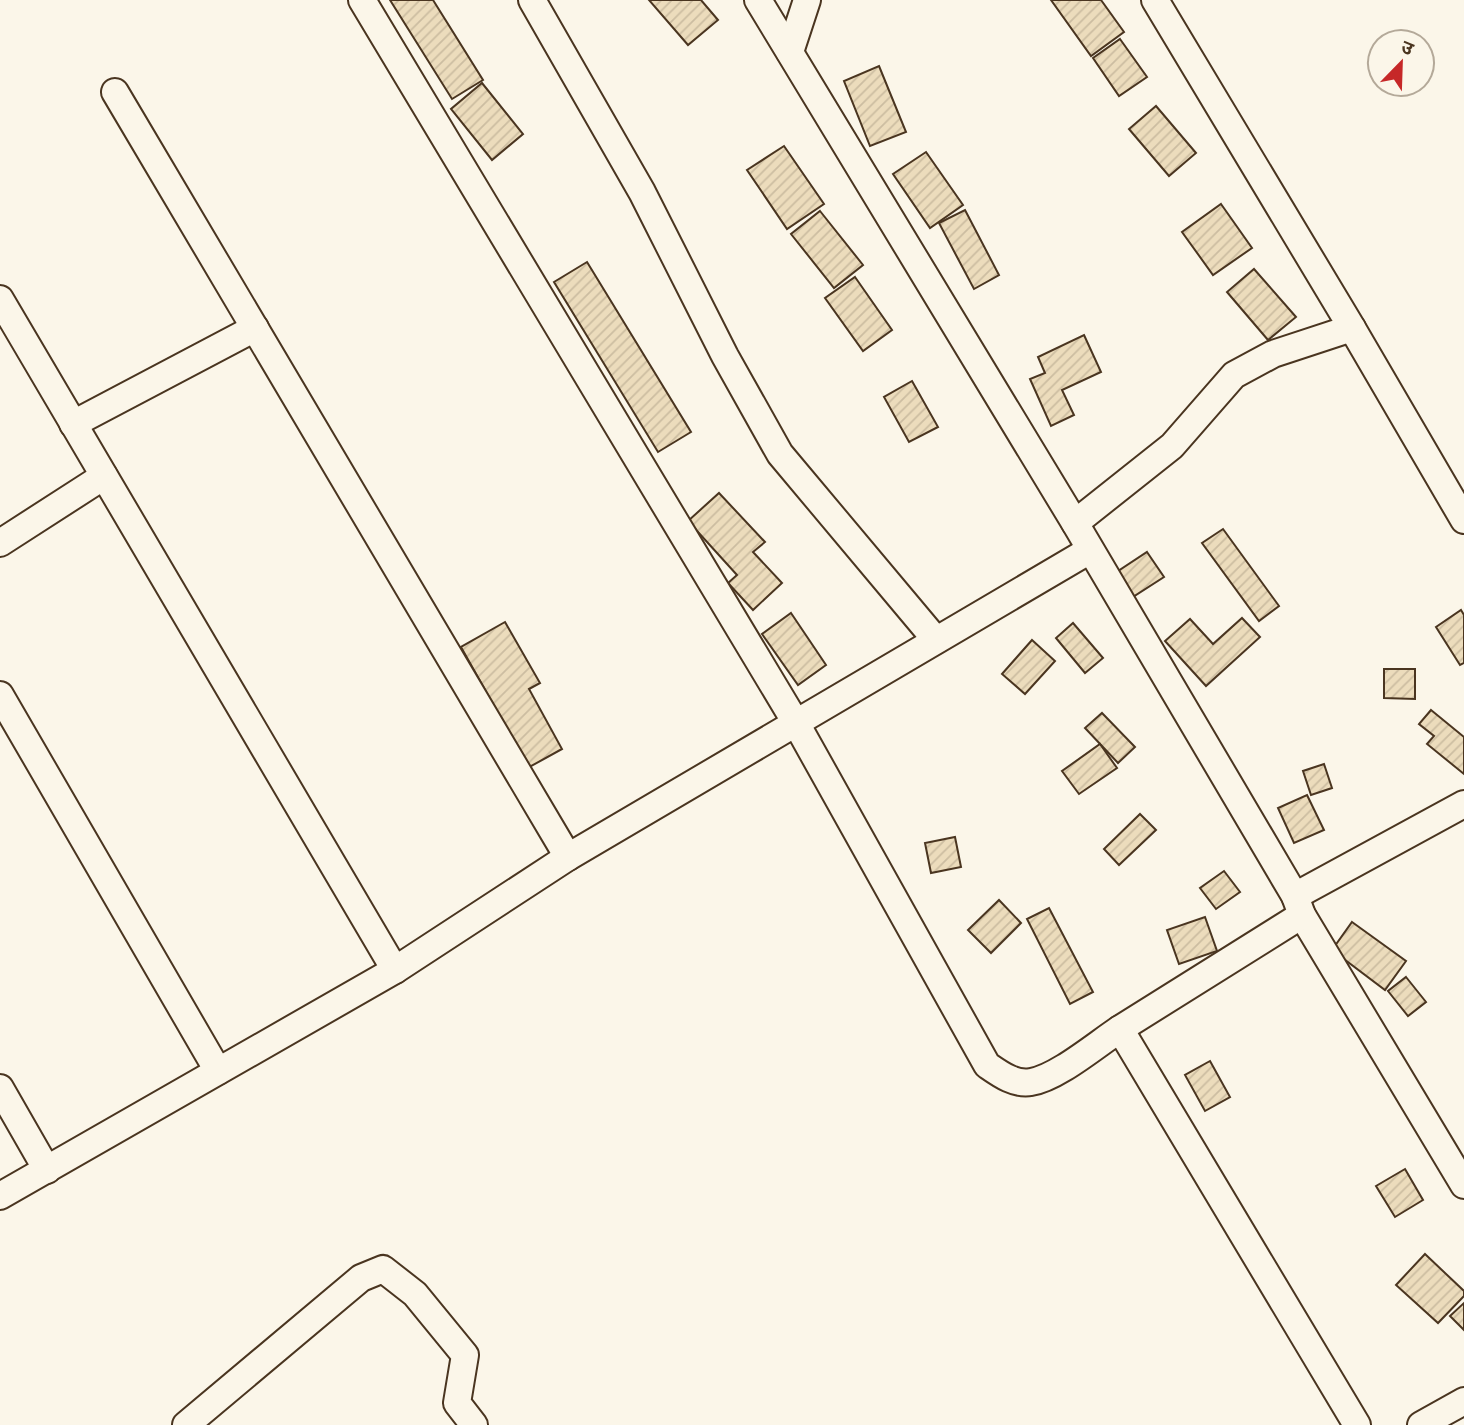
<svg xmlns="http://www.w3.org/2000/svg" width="1464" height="1425" font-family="'PT Sans','Noto Sans Devanagari',sans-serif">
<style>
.building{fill:url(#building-hatch);stroke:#4a3520;stroke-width:2}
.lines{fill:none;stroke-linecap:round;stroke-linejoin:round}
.street-casing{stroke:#4a3520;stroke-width:30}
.street{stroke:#fbf6e9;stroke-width:26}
</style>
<defs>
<pattern id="building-hatch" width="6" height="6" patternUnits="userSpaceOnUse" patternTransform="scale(1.75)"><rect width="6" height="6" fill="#ecdcbc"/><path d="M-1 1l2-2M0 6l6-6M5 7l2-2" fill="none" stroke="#ccbda1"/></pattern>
</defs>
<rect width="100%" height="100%" fill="#fbf6e9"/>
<g class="building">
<polygon points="390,0 433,0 483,80 452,99"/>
<polygon points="649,0 701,0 718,20 688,45"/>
<polygon points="1051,0 1101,0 1124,32 1091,56"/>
<polygon points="1120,39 1147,77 1119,96 1093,58"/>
<polygon points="879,66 906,132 870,146 844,81"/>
<polygon points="482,83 523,134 492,160 451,109"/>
<polygon points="1156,106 1196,153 1169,176 1129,129"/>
<polygon points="784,146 824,204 787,229 747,170"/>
<polygon points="926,152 963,205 930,228 893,174"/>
<polygon points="1221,204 1252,248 1213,275 1182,232"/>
<polygon points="965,210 999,275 974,289 939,223"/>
<polygon points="820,211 863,265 834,288 791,234"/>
<polygon points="587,262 691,432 658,452 554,282"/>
<polygon points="1254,269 1296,317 1268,340 1227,292"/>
<polygon points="855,277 892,330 863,351 825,298"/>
<polygon points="1084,335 1101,372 1062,390 1074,415 1051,426 1030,379 1045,373 1038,357"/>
<polygon points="912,381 938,427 909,442 884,397"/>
<polygon points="719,493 765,542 753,552 782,583 753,610 728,583 737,575 688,521"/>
<polygon points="1223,529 1279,606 1259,621 1202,543"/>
<polygon points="1147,552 1164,577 1125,602 1109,577"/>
<polygon points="1461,610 1464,615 1464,663 1460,665 1436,627"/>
<polygon points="791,613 826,665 798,685 762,634"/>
<polygon points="1242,618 1260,637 1206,686 1165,641 1190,619 1213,644"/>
<polygon points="505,622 540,683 529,689 562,749 524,770 493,715 498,713 461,647"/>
<polygon points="1073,623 1103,658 1085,673 1056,638"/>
<polygon points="1032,640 1055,661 1025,694 1002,674"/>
<polygon points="1384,669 1415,669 1415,699 1384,698"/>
<polygon points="1431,710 1464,737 1464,774 1427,744 1434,736 1419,724"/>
<polygon points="1102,713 1135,747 1118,763 1085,728"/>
<polygon points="1100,744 1117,768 1079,794 1062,771"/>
<polygon points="1324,764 1332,788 1311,795 1303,771"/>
<polygon points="1307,795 1324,830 1294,843 1278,808"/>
<polygon points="1140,814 1156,830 1119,865 1104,849"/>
<polygon points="955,837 961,867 931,873 925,843"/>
<polygon points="1224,871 1240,892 1216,909 1200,888"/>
<polygon points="999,900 1021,923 991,953 968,930"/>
<polygon points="1049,908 1093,992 1070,1004 1027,919"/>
<polygon points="1205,917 1217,951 1179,964 1167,930"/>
<polygon points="1352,922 1406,961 1385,990 1332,950"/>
<polygon points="1406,977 1426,1002 1408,1016 1388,991"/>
<polygon points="1210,1061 1230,1097 1205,1111 1185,1075"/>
<polygon points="1405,1169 1423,1200 1395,1217 1376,1186"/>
<polygon points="1425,1254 1464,1291 1464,1296 1438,1323 1396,1285"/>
<polygon points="1464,1303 1464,1330 1450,1316"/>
</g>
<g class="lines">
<g class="street-casing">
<g id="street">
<path d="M362 0 796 723 987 1065C1000 1074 1015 1085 1031 1082 1057 1078 1097 1044 1120 1029L1357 1425"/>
<polyline points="532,0 642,192 725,356 780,454 936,640"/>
<polyline points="758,0 1075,523 1295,896 1302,915 1464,1185"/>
<polyline points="790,52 807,0"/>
<polyline points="115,92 568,857"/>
<polyline points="0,299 395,970"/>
<polyline points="1352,328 1464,520"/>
<polyline points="73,424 255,328"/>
<polyline points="1075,523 1172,446 1234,375 1273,354 1352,328 1155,0"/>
<polyline points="0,543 104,476"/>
<polyline points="0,695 218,1071"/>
<polyline points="1295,896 1464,804"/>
<polyline points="1120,1029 1302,915"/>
<polyline points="0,1088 47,1170"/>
<polyline points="0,1196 395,970 568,857 1090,550"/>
<polyline points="186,1425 361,1278 383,1269 415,1294 465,1355 457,1403 474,1425"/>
<polyline points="1421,1425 1464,1401"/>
</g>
</g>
<use href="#street" class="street"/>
</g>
<g transform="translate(1401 63) rotate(23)"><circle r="33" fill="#fbf6e9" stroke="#b4a999" stroke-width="2"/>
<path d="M0-5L12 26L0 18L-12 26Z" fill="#c62828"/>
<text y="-10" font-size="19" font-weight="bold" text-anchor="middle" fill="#4a3520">उ</text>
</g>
</svg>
